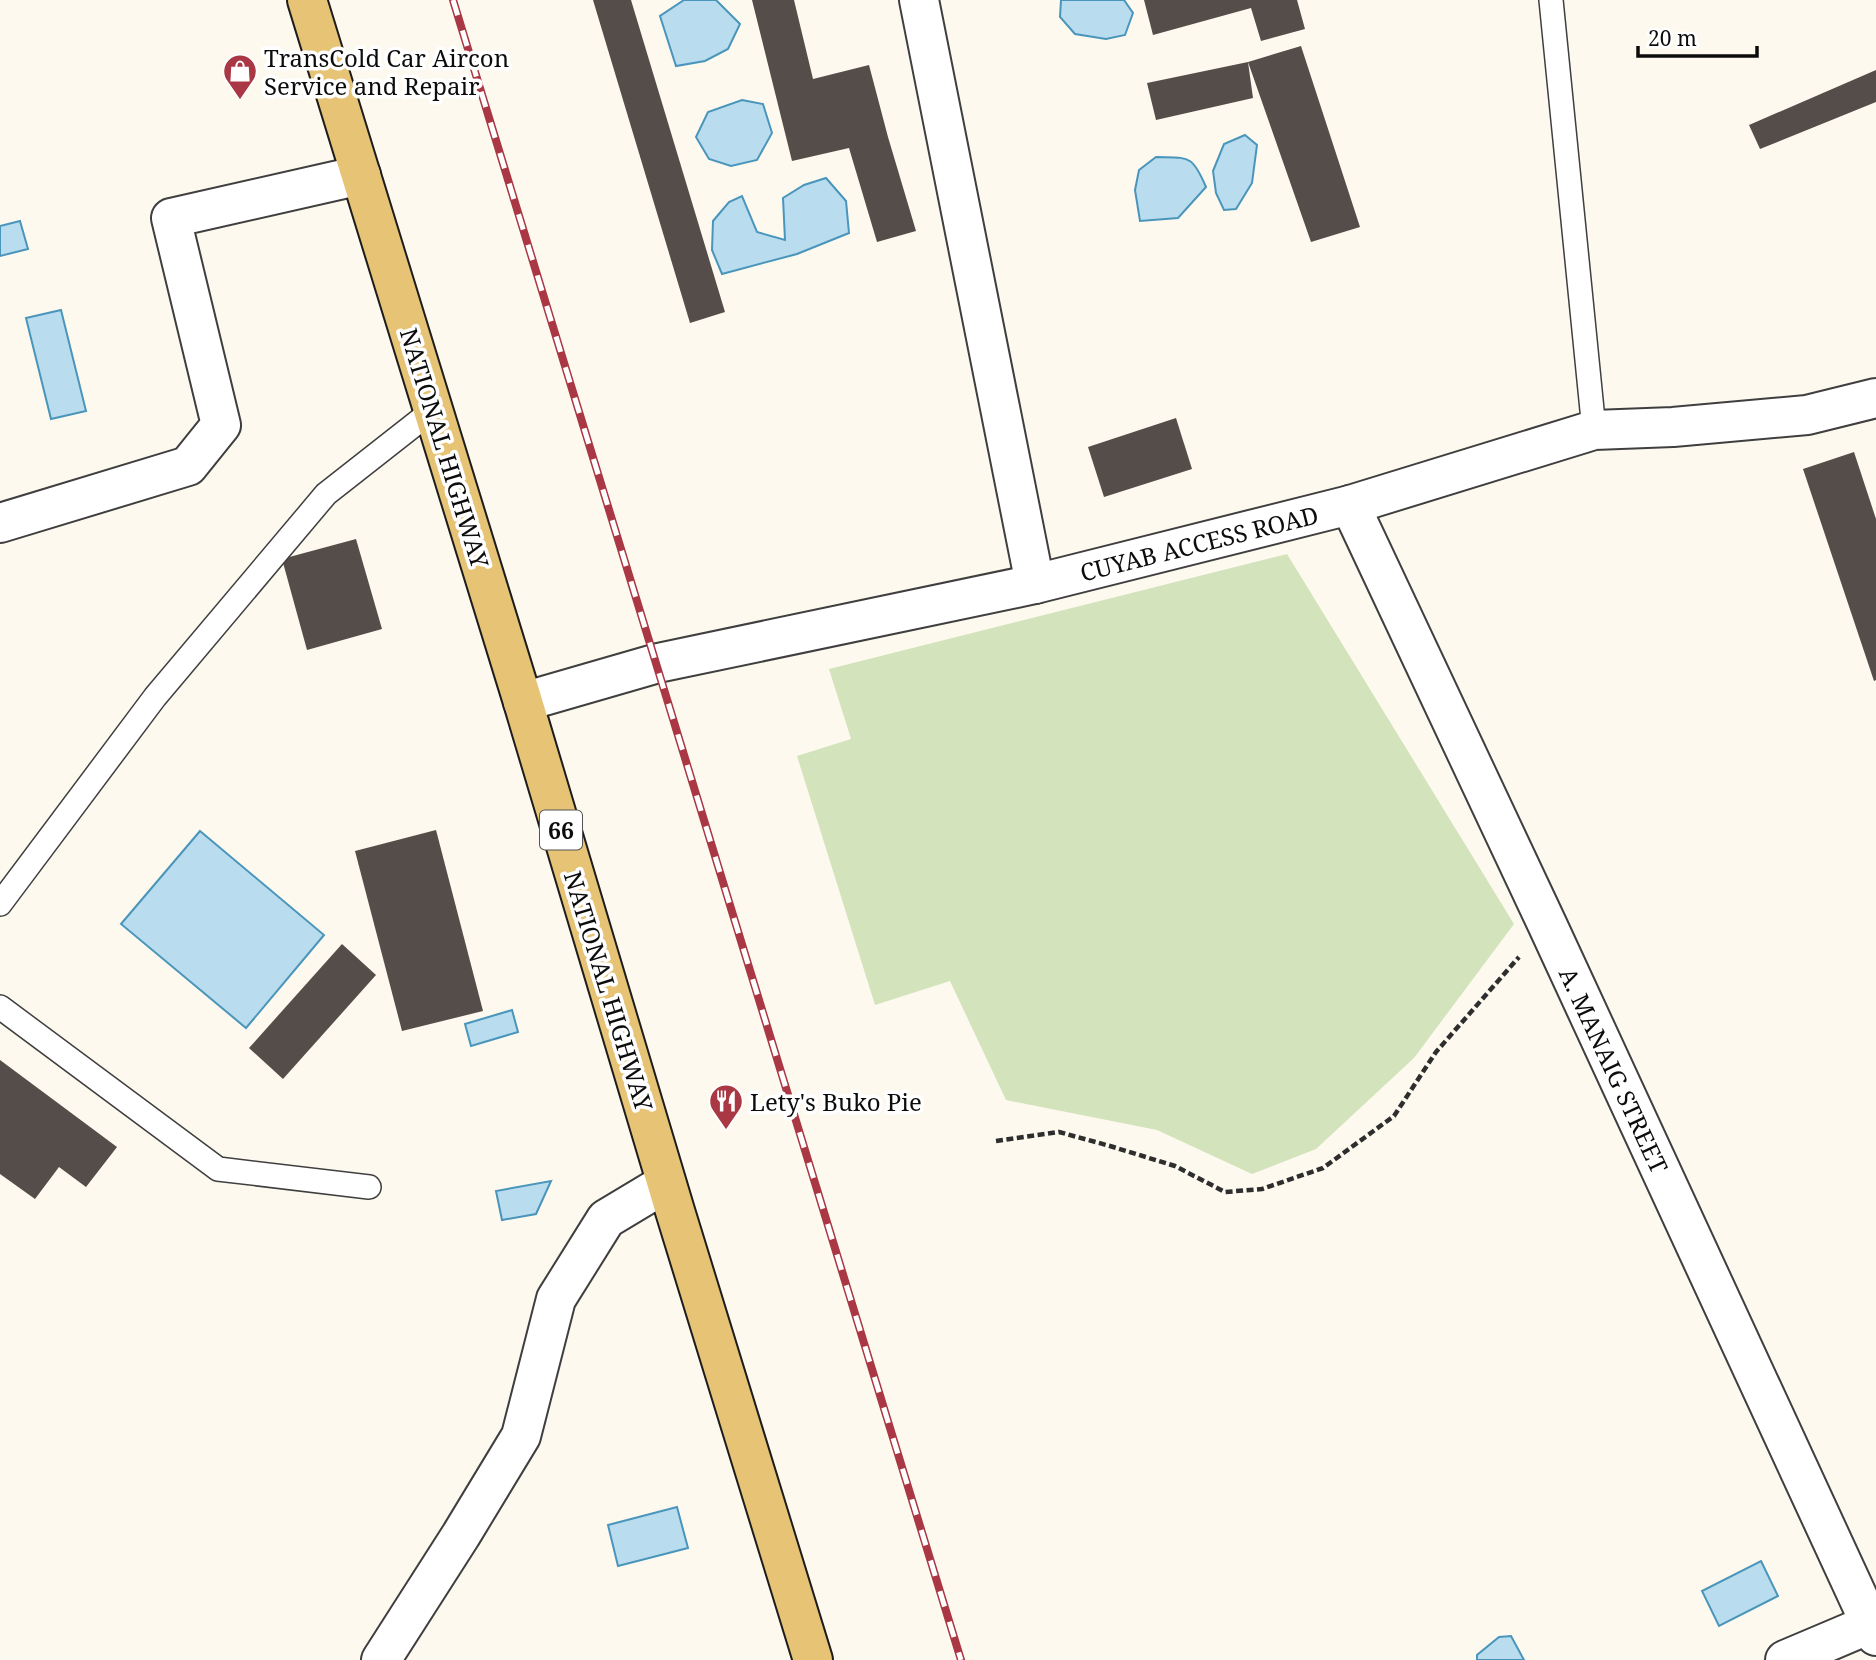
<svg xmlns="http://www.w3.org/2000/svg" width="1876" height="1660" font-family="'Noto Serif',serif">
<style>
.green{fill:#d3e3bc}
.water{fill:#b9ddee;stroke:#4a95bb;stroke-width:2}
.building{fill:#544d4a}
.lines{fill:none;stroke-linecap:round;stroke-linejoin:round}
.lane-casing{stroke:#3f3f3f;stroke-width:26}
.street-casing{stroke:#3f3f3f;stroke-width:42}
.primary-casing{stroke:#1d1d1d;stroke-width:42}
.path{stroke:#2e2e2e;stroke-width:4.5;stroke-dasharray:7 3.5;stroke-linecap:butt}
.lane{stroke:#fff;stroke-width:23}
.street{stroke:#fff;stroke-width:38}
.primary{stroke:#e6c375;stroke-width:38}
.rail-casing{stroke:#aa3744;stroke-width:8}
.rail{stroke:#fff;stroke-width:5;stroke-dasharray:16;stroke-linecap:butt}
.labels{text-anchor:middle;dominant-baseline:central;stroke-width:7;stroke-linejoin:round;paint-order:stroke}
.shield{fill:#fff;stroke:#555;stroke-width:2}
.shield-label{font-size:23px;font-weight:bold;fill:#0c0c0c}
.poi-label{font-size:24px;fill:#0c0c0c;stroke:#fff;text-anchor:start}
.street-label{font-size:24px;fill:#0c0c0c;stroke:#fff}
</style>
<rect width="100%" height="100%" fill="#fdf9ee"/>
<polygon class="green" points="1287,554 1514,924 1414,1058 1316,1149 1252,1174 1157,1130 1006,1100 950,981 875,1005 797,756 851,739 829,669"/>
<g class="water">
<polygon points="684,0 716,0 740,24 728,49 705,61 676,66 660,16"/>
<polygon points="1061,0 1124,0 1133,13 1125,35 1106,39 1075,34 1060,17"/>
<polygon points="742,100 763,104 772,133 757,160 731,166 709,159 696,137 708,112"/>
<polygon points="1245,135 1257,145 1252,183 1236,209 1224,210 1216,193 1213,171 1224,144"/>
<path d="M1156 157C1189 158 1192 154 1206 187L1178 218 1140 221 1135 190 1139 170Z"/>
<polygon points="826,178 846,201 849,233 797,254 722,274 712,250 713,221 729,202 742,196 757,232 785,240 783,198 804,185"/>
<polygon points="20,221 28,249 0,256 0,226"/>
<polygon points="61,310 86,411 51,419 26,318"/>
<polygon points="200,831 324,935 246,1028 121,924"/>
<polygon points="512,1010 518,1032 471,1046 465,1024"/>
<polygon points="551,1181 536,1214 502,1220 496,1191"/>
<polygon points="677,1507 688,1548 618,1566 608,1525"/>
<polygon points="1761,1561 1778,1596 1719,1626 1702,1591"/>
<polygon points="1511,1636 1524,1660 1477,1660 1477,1655 1499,1637"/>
</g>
<g class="building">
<polygon points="593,0 631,0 725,312 690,323"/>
<polygon points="752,0 794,0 813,79 869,65 888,137 916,231 877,242 849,148 792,161"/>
<polygon points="1144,0 1297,0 1305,29 1261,41 1251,8 1153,35"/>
<polygon points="1301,46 1360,227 1311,242 1248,62 1253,98 1156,120 1147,83 1248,62"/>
<polygon points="1876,70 1876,102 1760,149 1749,125"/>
<polygon points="1176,418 1192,469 1104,497 1088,447"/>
<polygon points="1854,452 1876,519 1876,680 1874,681 1803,469"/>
<polygon points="356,539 382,629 307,650 282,559"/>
<polygon points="436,830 483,1011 402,1031 355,851"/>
<polygon points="342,944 376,975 283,1079 249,1048"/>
<polygon points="0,1060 117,1147 86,1187 59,1167 35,1199 0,1174"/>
</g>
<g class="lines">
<g class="lane-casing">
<g id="lane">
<polyline points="1551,0 1594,430"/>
<polyline points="0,904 155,697 326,494 433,410"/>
<polyline points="0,1007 218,1169 369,1187"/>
</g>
</g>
<g class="street-casing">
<g id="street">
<polyline points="919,0 1035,584"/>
<polyline points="1350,505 1547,924 1876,1636"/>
<polyline points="0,523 188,466 221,425 171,218 361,175"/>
<polyline points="523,702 658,663 1035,584 1350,505 1594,430 1673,427 1807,415 1876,398"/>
<polyline points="381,1660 461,1535 521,1436 556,1299 606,1219 666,1183"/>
<polyline points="1785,1660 1870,1624"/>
</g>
</g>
<g class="primary-casing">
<polyline id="primary" points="307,0 523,702 675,1211 813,1660"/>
</g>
<polyline class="path" points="996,1141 1059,1132 1110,1146 1175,1166 1225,1192 1262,1189 1323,1168 1394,1116 1436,1052 1519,957"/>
<use href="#lane" class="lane"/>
<use href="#street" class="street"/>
<use href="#primary" class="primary"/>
<g class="rail-casing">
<polyline id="rail" points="453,0 961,1660"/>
</g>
<use href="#rail" class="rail"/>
</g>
<defs>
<g id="shop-pin" transform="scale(1.75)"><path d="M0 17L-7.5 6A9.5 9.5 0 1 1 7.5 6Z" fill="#aa3744" stroke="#fff"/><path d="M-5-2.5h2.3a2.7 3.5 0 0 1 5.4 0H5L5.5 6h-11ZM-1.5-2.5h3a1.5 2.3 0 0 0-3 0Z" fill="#fff"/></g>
<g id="restaurant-pin" transform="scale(1.75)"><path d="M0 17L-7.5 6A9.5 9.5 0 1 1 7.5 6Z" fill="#aa3744" stroke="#fff"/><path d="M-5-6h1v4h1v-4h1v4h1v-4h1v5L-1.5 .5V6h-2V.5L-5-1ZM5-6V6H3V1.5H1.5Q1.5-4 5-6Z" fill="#fff"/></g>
</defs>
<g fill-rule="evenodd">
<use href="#shop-pin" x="240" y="71"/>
<use href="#restaurant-pin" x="726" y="1101"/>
</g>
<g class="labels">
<rect class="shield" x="540" y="810.5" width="42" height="39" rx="5"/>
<g class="shield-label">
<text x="561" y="830">66</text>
</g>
<g class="poi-label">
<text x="264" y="57">TransCold Car Aircon<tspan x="264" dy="28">Service and Repair</tspan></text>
<text x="750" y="1101">Lety's Buko Pie</text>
</g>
<g class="street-label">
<text transform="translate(445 448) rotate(73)">NATIONAL HIGHWAY</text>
<text transform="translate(1199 543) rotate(-14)">CUYAB ACCESS ROAD</text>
<text transform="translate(609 991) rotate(73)">NATIONAL HIGHWAY</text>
<text transform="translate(1614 1070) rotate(65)">A. MANAIG STREET</text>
</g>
</g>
<path d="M1638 46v10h119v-10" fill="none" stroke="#0c0c0c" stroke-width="3.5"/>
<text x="1648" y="46" font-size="21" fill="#0c0c0c" stroke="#ffffff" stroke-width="5" paint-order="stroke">20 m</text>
</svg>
